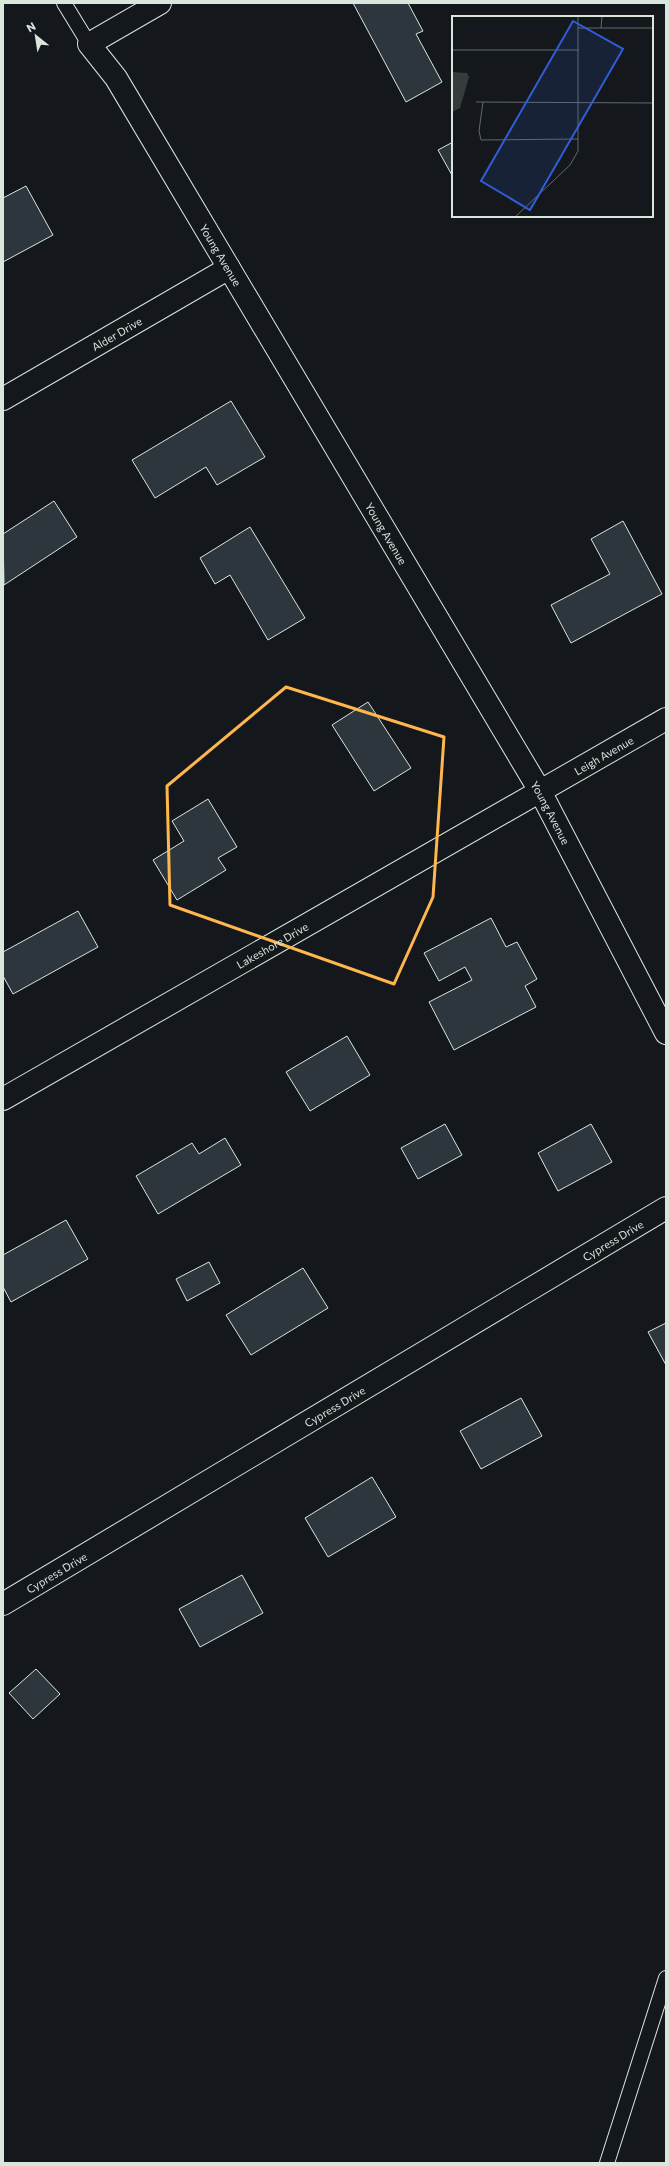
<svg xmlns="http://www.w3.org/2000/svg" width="669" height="2166" font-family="Commissioner,sans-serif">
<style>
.building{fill:#2c363c;stroke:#d8e6dc}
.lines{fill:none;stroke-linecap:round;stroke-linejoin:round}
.service-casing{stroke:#d8e6dc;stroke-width:16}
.minor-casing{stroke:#d8e6dc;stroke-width:24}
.service{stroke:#14181c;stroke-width:14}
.minor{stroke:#14181c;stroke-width:22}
.marked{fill:none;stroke:#ffb74d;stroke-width:3;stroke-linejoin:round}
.labels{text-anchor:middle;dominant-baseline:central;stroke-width:3;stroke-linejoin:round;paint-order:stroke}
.street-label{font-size:11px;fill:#d8e6dc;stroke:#14181c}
.inset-road{fill:none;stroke:#626a69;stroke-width:1}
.view{fill:#305dd8;fill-opacity:0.15;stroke:#305dd8;stroke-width:2}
.inset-edge{fill:none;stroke:#d8e6dc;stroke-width:2}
</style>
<rect width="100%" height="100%" fill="#14181c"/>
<g class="building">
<polygon points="353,3 408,3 423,31 416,34 442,82 406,102"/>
<polygon points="453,142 453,177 438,150"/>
<polygon points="26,186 53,235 3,262 3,198"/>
<polygon points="231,401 265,457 217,485 206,467 155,498 132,460"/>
<polygon points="54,501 77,537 4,585 3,534"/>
<polygon points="623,521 662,594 571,643 551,605 610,574 591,539"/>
<polygon points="250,527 305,618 268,640 230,575 215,584 200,558"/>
<polygon points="368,702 411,768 374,791 332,725"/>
<polygon points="208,799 237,847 218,858 226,870 177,900 153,860 184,841 172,821"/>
<polygon points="78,911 98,947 13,994 3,976 3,952"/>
<polygon points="491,918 506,947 517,942 537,979 525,986 536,1007 454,1050 429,1002 472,980 465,967 439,981 424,953"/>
<polygon points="347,1036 370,1075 310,1111 286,1072"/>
<polygon points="445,1124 462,1155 418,1179 401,1148"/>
<polygon points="591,1124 612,1162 558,1191 538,1153"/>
<polygon points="225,1138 241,1165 158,1214 136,1176 192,1143 199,1154"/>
<polygon points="66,1220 88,1259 11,1302 3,1287 3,1255"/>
<polygon points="209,1262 220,1283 187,1301 176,1279"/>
<polygon points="303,1268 328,1308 251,1355 226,1315"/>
<polygon points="666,1323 666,1365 648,1332"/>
<polygon points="521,1398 542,1436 481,1469 460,1431"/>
<polygon points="372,1477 396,1517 328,1557 305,1518"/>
<polygon points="242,1575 263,1613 200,1647 179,1609"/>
<polygon points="36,1669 60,1694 33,1719 9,1693"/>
</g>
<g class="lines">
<g class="service-casing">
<g id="service">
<polyline points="64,3 89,44"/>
<polyline points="607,2163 666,1978"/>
</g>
</g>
<g class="minor-casing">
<g id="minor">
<path id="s1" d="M160 3 89 44 116 78 540 791 666 1033"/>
<path id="s2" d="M3 399 229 268"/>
<path id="s3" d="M3 1099 666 719"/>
<path id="s4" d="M3 1604 666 1208"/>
</g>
</g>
<use href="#service" class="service"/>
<use href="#minor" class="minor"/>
</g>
<path class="marked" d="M286 687 444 737 433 897 394 984 170 905 167 786Z"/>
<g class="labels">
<g class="street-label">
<text stroke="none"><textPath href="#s1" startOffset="331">Young Avenue</textPath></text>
<text stroke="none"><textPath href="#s2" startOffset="131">Alder Drive</textPath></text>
<text stroke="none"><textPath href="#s1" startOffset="655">Young Avenue</textPath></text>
<text stroke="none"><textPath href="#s3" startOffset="692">Leigh Avenue</textPath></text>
<text stroke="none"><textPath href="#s1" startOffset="979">Young Avenue</textPath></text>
<text stroke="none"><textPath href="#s3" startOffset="310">Lakeshore Drive</textPath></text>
<text stroke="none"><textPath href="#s4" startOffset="710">Cypress Drive</textPath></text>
<text stroke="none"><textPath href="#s4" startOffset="386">Cypress Drive</textPath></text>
<text stroke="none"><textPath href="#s4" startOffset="62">Cypress Drive</textPath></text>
</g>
</g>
<g transform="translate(452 16)">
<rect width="201" height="201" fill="#14181c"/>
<path d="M0 56 15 57 17 61 8 92 0 96Z" fill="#363b3e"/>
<path class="inset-road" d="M126 12H201M149 12 150 0M0 34H127M24 86 201 87M31 86 27 115 29 124 126 123M63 201 118 149 126 135V0"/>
<path class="view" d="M121 5 171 33 78 194 29 165Z"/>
<rect width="201" height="201" class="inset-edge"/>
</g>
<rect width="669" height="2166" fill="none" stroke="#d8e6dc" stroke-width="8"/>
<g transform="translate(36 36) rotate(330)" stroke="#14181c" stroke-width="3" paint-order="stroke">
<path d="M0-3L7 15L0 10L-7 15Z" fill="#d8e6dc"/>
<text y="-6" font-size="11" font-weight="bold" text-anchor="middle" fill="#d8e6dc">N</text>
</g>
</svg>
